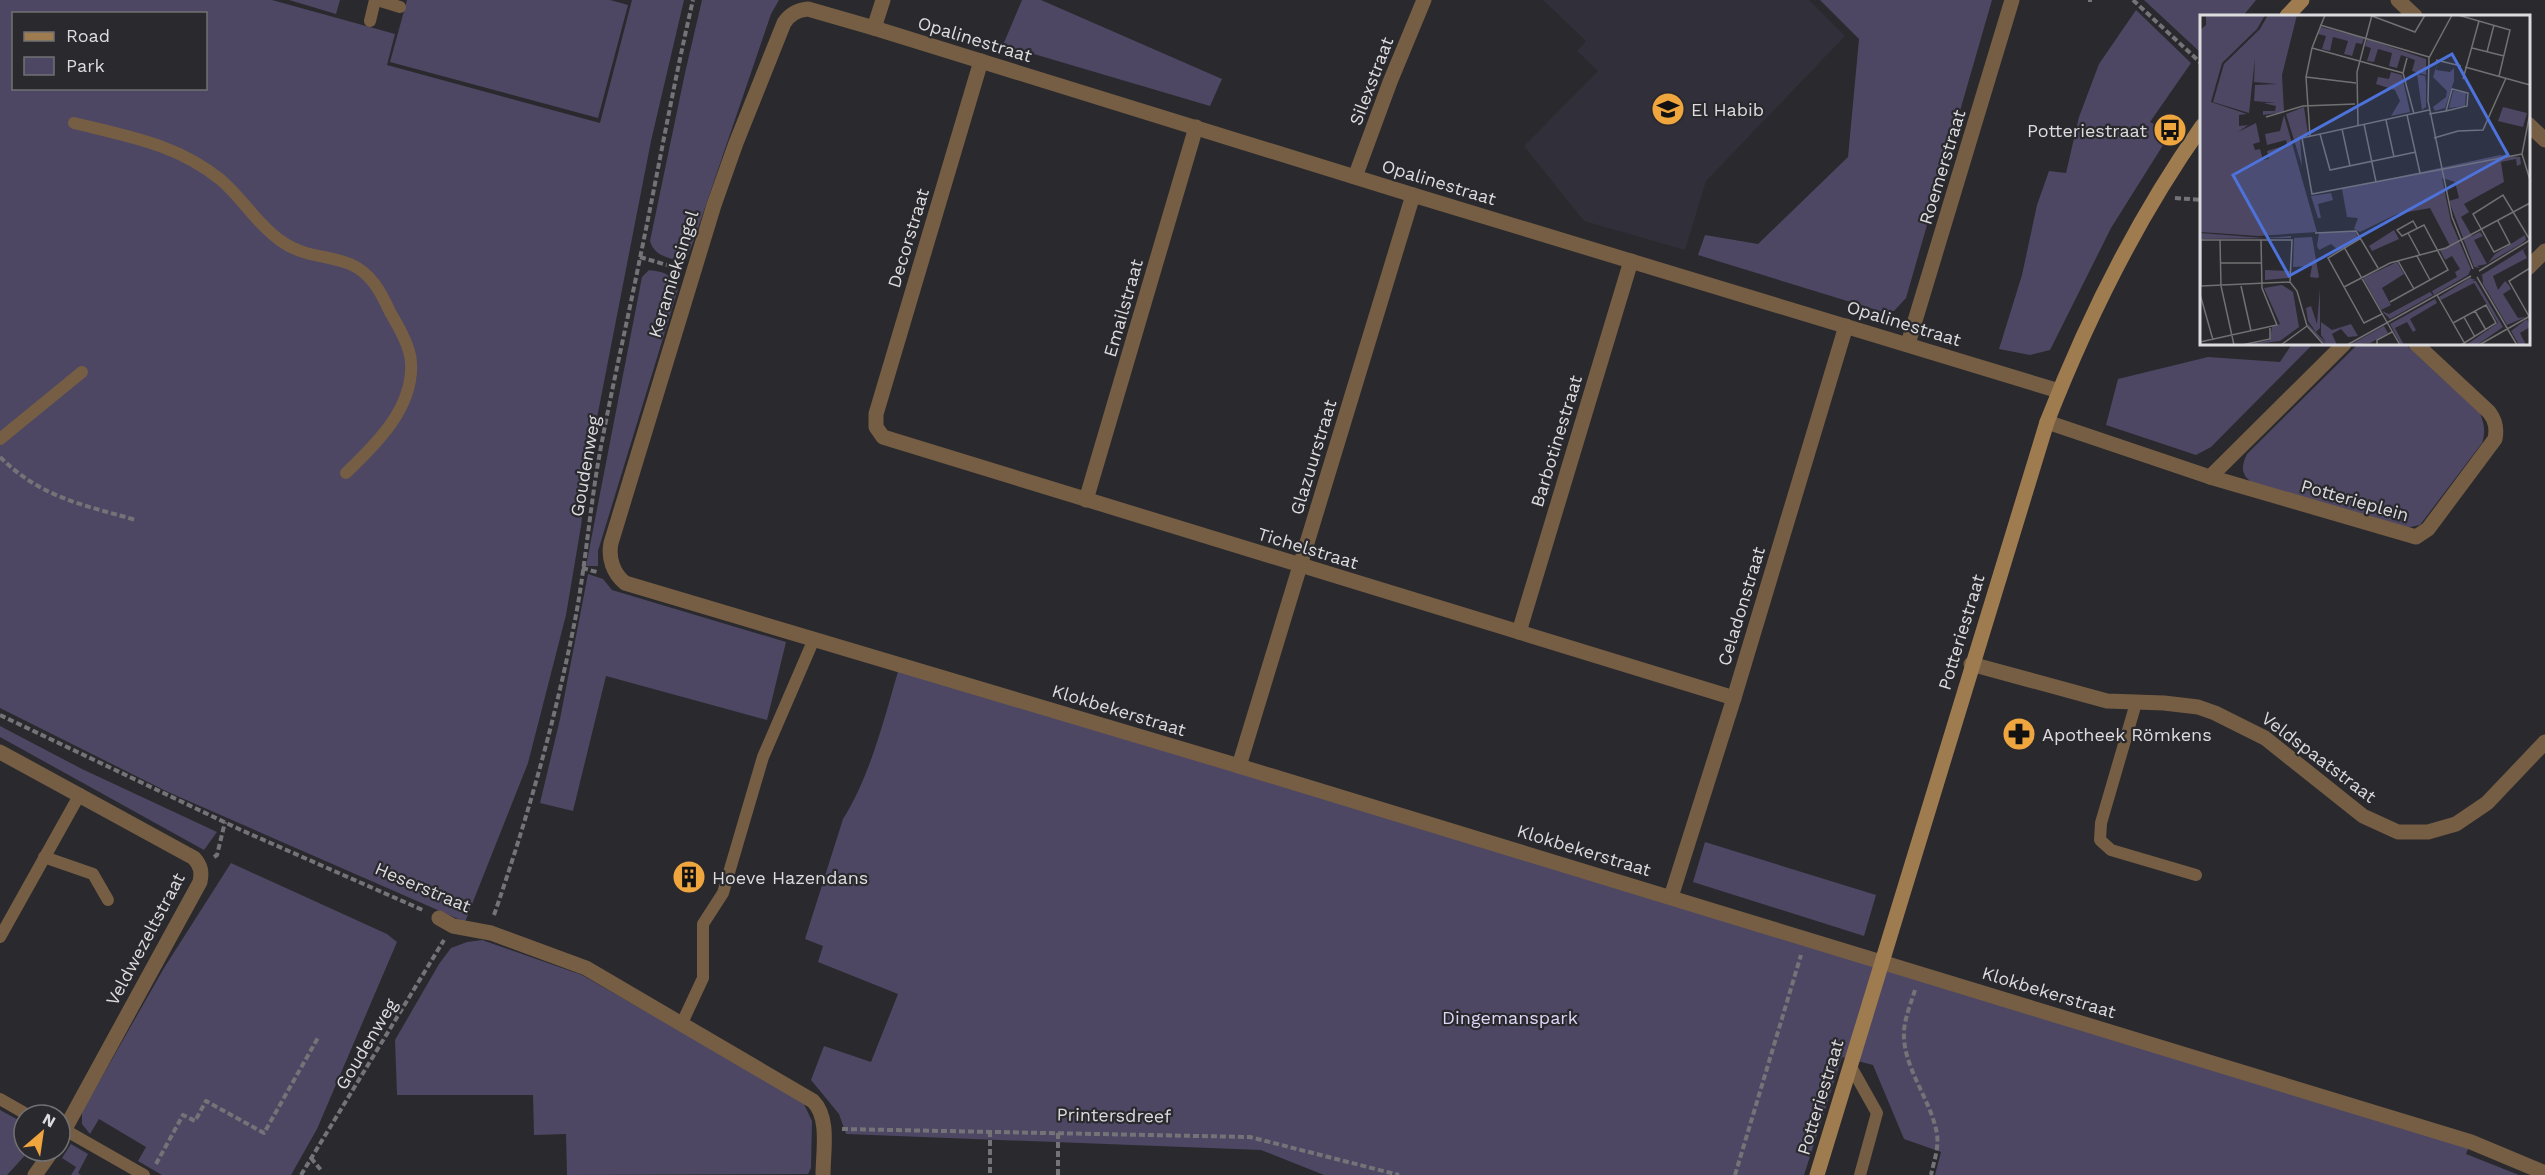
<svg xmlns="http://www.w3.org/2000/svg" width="2545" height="1175" font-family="'Work Sans',sans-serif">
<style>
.built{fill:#312f39}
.green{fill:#4d4763;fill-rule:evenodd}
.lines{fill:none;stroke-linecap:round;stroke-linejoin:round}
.path{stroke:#747377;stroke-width:4;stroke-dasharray:6 3;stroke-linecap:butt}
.lane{stroke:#755e44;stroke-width:12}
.street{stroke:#755e44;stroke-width:15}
.secondary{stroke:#9f7b50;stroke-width:15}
.labels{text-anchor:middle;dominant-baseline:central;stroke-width:4.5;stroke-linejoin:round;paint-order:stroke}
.street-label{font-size:18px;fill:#dcdcdf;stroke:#2a292d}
.poi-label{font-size:18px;fill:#dcdcdf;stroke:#2a292d;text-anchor:start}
.park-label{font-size:18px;fill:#ded7fa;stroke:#2a292d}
.inset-road{fill:none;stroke:#717174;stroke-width:1.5}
.view{fill:#4d72da;fill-opacity:0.15;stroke:#4d72da;stroke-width:3}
.inset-edge{fill:none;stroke:#dcdcdf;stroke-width:3}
</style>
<rect width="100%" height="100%" fill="#2a292d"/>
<polygon class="built" points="1543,0 1809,0 1845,36 1706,181 1685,250 1584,221 1524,146 1598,71 1577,51 1586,41"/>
<g class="green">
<path d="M0 0H272L395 34 387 65 600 123 632 0H684L651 141 588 464 581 526 566 615 528 763 465 922 168 792 0 708ZM14 14H206V88H14Z"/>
<polygon points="289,0 340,0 336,14"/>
<polygon points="407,0 610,0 628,5 598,118 390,62"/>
<path d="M702 0H779L771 14 695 237 687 257 679 261C666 257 654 255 650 241L685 73Z"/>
<polygon points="1022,0 1041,0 1222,79 1210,106 1003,45"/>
<polygon points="1820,0 1992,0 1906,298 1894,311 1883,312 1698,255 1705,235 1758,244 1848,157 1859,39"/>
<polygon points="2144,0 2256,0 2243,16 2202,16 2201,53"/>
<polygon points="2136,10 2191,63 2150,122 2170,134 2111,228 2050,350 2030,355 1999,349 2022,275 2037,205 2049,171 2066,173 2079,117 2099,64"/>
<path d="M649 270C665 272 672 274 678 289L598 551V566H586L642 277Z"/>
<polygon points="2292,344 2313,344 2211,447 2196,455 2106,425 2118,379 2208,357 2280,362"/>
<path d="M2358 344H2405L2480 413C2484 424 2486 432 2482 443L2420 525 2406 528 2251 482C2241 474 2241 466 2247 454Z"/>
<polygon points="588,574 603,579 612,590 786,642 767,720 606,676 573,811 540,803 560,719"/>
<path d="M900 665 2471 1142 2466 1154 2519 1175H1935L1941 1152 1904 1139 1873 1065 1842 1057 1804 1175H1324L1261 1150 846 1134 839 1114 811 1080 824 1046 871 1062 898 994 818 962 823 946 805 939 843 819C871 775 885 715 900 665Z"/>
<polygon points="0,726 82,769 217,832 204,850 0,737"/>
<polygon points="1705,842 1876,895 1864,936 1693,882"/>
<polygon points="231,863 387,934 397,942 317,1129 291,1175 162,1175 138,1161 146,1147 99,1119 90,1134 82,1124 82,1112 164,968"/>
<polygon points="482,940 582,975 802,1100 812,1121 811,1168 808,1174 567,1175 566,1134 534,1135 533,1095 397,1095 395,1040 439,964 451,948 467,942"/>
<polygon points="0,1110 24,1123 24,1151 29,1151 7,1175 0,1175"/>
<polygon points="71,1144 88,1154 78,1173 81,1175 71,1175 76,1167 62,1158"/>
</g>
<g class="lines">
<g class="path">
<polyline points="2088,0 2092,0"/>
<polyline points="2133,0 2202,64"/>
<polyline points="2175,198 2202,200"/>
<polyline points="640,257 677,268"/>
<path d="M0 457C40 497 83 505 136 520"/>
<polyline points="582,568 597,572"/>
<polyline points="0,715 241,830 425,911"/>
<polyline points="214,857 217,855 225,822"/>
<path d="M494 915C528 817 556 717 576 615 586 561 590 506 600 452 612 387 627 323 640 258 658 172 673 86 693 0"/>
<path d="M1915 990C1911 1003 1905 1017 1904 1031 1902 1067 1931 1099 1937 1134 1939 1148 1934 1161 1931 1175"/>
<polyline points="842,1129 1250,1137 1399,1175"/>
<polyline points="990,1131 990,1175"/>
<polyline points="1058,1133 1058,1175"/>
<polyline points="311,1158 321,1170"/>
<polyline points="156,1164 183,1115 195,1121 206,1101 264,1133 319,1036"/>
<polyline points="301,1175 444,940"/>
<polyline points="1735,1175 1801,955"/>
</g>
<g class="lane">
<polyline points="377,0 400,7"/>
<polyline points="370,21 375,0"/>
<path d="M74 123C127 136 177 144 221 180 243 199 257 224 281 241 303 257 327 255 350 264 371 273 381 292 390 312 398 326 410 346 411 362 414 408 376 444 346 473"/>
<polyline points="0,439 82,372"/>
<polyline points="2136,703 2101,823 2100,840 2111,850 2196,875"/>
<polyline points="44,857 93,874 108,900"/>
<polyline points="0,937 80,794"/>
<polyline points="682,1023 703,978 703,924 723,893 763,757 814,639"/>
<polyline points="1850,1065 1877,1113 1860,1175"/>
<polyline points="0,1099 28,1115"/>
<polyline points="65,1130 144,1175"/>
</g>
<g class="street">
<polyline points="2398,0 2415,16"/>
<polyline points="874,28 883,0"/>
<polyline points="981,61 876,414 876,427 883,437 1734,698"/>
<polyline points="2528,124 2545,140"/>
<polyline points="1355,177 1390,82 1424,0"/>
<polyline points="2528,268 2545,251"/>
<polyline points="1908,344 2012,0"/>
<path d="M2059 391 1413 195 874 28 808 9C797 10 790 14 784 23L736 143 714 205 611 543C608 558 613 573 625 583L1239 766 2471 1142 2545 1173"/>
<path d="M2047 422 2210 477 2416 537 2428 529 2495 439C2497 429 2496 421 2489 412L2416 344"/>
<polyline points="2210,477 2344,344"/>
<polyline points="1086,500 1196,127"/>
<polyline points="1519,632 1631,261"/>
<polyline points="1971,664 2107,701 2164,703 2198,707 2215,713 2265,738 2363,816 2398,832 2428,832 2456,824 2487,803 2545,742"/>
<path d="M0 752 194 858C201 866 202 872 200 882L60 1138"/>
<polyline points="1239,766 1413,195"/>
<polyline points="1671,897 1734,698 1846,326"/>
<path d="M439 918 453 926 491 933 586 968 813 1101C830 1118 823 1152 823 1175"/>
<polyline points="35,1175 52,1151"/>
</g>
<g class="secondary">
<polyline points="2287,16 2302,0"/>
<path d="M1817 1175 2047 422C2088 317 2137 218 2202 126"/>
</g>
</g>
<defs>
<g id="school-disc" transform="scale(1.725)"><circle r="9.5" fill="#f0a63f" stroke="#2a292d"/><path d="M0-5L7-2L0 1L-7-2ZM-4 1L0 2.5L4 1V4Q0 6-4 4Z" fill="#111"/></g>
<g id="bus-disc" transform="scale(1.725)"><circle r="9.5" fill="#f0a63f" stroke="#2a292d"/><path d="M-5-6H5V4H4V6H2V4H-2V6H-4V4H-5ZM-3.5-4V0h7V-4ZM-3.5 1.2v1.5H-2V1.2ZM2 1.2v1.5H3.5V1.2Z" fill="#111"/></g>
<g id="pharmacy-disc" transform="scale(1.725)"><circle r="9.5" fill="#f0a63f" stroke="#2a292d"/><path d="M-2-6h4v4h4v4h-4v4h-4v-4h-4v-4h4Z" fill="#111"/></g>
<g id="building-disc" transform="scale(1.725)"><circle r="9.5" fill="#f0a63f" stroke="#2a292d"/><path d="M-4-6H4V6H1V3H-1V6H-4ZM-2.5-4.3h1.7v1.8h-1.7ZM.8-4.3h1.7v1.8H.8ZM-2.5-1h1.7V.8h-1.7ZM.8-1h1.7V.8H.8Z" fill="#111"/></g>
</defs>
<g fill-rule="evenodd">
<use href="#school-disc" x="1668" y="109"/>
<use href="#bus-disc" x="2170" y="130"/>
<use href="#pharmacy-disc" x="2019" y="734"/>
<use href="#building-disc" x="689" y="877"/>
</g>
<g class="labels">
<g class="street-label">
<text transform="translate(975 39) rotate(17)">Opalinestraat</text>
<text transform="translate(1371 81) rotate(-69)">Silexstraat</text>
<text transform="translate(1942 167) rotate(-73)">Roemerstraat</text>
<text transform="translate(1439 182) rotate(17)">Opalinestraat</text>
<text transform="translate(908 238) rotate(-73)">Decorstraat</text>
<text transform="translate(673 274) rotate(-73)">Keramieksingel</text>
<text transform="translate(1123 308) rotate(-74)">Emailstraat</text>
<text transform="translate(1904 323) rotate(17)">Opalinestraat</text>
<text transform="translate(1556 441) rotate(-73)">Barbotinestraat</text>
<text transform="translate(1313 457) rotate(-73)">Glazuurstraat</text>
<text transform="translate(585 466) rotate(-80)">Goudenweg</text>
<text transform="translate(2355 500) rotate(16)">Potterieplein</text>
<text transform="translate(1308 548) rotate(17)">Tichelstraat</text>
<text transform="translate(1741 606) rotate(-73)">Celadonstraat</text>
<text transform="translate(1961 632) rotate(-73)">Potteriestraat</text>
<text transform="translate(1119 710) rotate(17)">Klokbekerstraat</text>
<text transform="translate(2319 757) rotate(37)">Veldspaatstraat</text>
<text transform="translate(1584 850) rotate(17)">Klokbekerstraat</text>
<text transform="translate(423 887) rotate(23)">Heserstraat</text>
<text transform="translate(145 939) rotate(-62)">Veldwezeltstraat</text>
<text transform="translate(2049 992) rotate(17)">Klokbekerstraat</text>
<text transform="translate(366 1044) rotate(-59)">Goudenweg</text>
<text transform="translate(1820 1097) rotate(-73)">Potteriestraat</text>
<text transform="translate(1114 1115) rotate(1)">Printersdreef</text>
</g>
<g class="poi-label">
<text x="1691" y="109">El Habib</text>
<text x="2147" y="130" text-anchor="end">Potteriestraat</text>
<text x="2042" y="734">Apotheek Römkens</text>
<text x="712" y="877">Hoeve Hazendans</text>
</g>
<g class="park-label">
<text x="1510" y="1017">Dingemanspark</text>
</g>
</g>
<g transform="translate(2200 15)">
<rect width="330" height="330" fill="#2a292d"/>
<path d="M6 0H65L57 14 22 48 11 87 47 99 39 100V111L48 110 38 117 56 108 60 127 53 129 55 135 60 134 63 145 69 144 67 136 87 130 86 125 67 130 65 119 80 116 84 100 117 217 58 221 0 217V15L6 10ZM68 0H97L82 60 84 97 63 100V96H75L76 91 63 88H76L54 86 55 70 77 69 54 67 55 43 49 98 13 87 24 49 60 14ZM121 12 164 23 162 29 156 28 152 41 144 39 148 26 133 22 130 36 122 34 126 21 118 19ZM167 24 226 44V60L212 56 215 45 201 40 197 53 189 51 192 38 178 34 174 47 167 46 171 33 165 31ZM237 49 236 55 250 57 254 53V66L245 93 235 96 233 92 246 82 247 76 233 62ZM191 57 202 60 210 97 191 101 200 86 195 75 176 69 178 62 189 64ZM217 59 225 61 226 68V92L222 95ZM253 76 266 77 265 91 249 93ZM104 92 108 119 100 123 102 151 86 99ZM303 92 327 98 323 112 298 106ZM300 140 320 142 321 149 317 151 316 144 301 147 304 167 264 189 269 197 261 202 272 221 280 217 283 221 274 225 287 249 277 251 280 253 274 252 249 186 259 183 255 167 242 163 251 207 271 254 268 260 234 280 232 276 257 262 255 257 260 254 252 241 245 245 240 235 250 231 230 193 197 199 160 217 154 214 158 203 147 202 142 174ZM131 178 133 185 118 189 121 203H118L111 181ZM194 215 199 224 172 236 169 231ZM155 216 158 223 138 235 131 229 119 235 117 231 119 218ZM0 218 64 223 91 221V223L0 224ZM325 220 326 225 319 230 288 248 295 239ZM112 222 119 262 117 263 110 262 112 251 93 252 94 223ZM330 230 323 235 327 243 293 261 298 275 305 266 309 270 311 274 303 279 318 303 326 302 307 310 283 269 282 259 280 261ZM197 247 204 259 182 273 191 290 181 295 163 263ZM65 255 90 256 89 263 65 265ZM270 263 276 265H272L276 266 303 312 277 330H266L298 308 274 268 241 285 239 282ZM82 270 93 277 99 312 80 326 48 330 70 325 72 312 80 309 64 273ZM120 273V313L116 317 108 306 106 293 111 291 117 309ZM230 277 233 280 190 304 182 296 189 299ZM235 284 237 288 210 304 216 315 213 317 207 307 195 313 204 330H201L190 309ZM327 304 330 312 320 318 326 330H319L311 316ZM121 307 132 315 151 309 158 321 148 322 141 314 132 319 137 330H126L110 314 107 308 126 328 121 320ZM184 311 188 318 170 328 150 330Z" fill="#4d4763"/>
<path class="inset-road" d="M252 0 229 43 228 86 252 202 273 254M258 0 310 15 299 61M172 1 215 17 225 0M120 10 229 42M112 33 203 58M272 33 304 41M287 37 294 10M207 43 203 58 214 99M236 45 261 51M265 52 330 70M106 62 156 68M263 64 279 6M229 95 102 123 112 179 322 139M330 98 322 139 330 165M229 99 246 96 267 91 268 78 252 74 246 96M207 100 220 158M66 102 103 91 155 89M186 105 194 142M164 109 176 167M158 111 157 57 172 0M142 114 150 151M120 119 130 155 216 137M110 121 106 62 112 33 125 0M234 123 258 116 283 115 306 63M298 206 310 229 294 237 273 199 303 180 330 225M115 218 156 216 178 253M208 218 220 240M161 223 128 243 164 308 182 299M0 225H92L90 267M1 225V271L90 267 97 276 107 311 124 330M20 225 21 271 34 330M144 232 200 330M217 241 230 265M198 246 214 274M21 248H62M330 253 309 266 330 303M279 256 330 225M277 262 317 330M41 271 51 316M144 272 190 248 246 233 330 188M0 279 13 325M237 280 265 329M190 287 248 255 224 210 202 221 197 215 213 206 217 213M275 296 286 315M264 302 275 322M253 308 286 290 296 308 261 330M0 327 77 310 62 273 61 225M42 330 70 324V311M81 330 107 311M147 330 271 261M177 330V325L192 317M279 330 330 301"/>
<path class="view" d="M252 39 308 140 89 261 33 160Z"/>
<rect width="330" height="330" class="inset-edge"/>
</g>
<rect x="12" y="12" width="195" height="78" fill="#2a292d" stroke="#717174" stroke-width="1.5"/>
<rect x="24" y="32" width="30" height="9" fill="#9f7b50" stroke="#717174" stroke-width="1.5"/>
<text x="66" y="42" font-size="18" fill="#dcdcdf">Road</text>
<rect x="24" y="57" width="30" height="18" fill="#4d4763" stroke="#717174" stroke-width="1.5"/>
<text x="66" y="72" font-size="18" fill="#dcdcdf">Park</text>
<g transform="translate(42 1133) rotate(29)"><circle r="28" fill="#2a292d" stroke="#717174" stroke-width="1.5"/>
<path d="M0-4.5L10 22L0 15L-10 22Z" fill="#f0a63f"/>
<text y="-9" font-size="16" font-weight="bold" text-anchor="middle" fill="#dcdcdf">N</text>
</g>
</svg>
